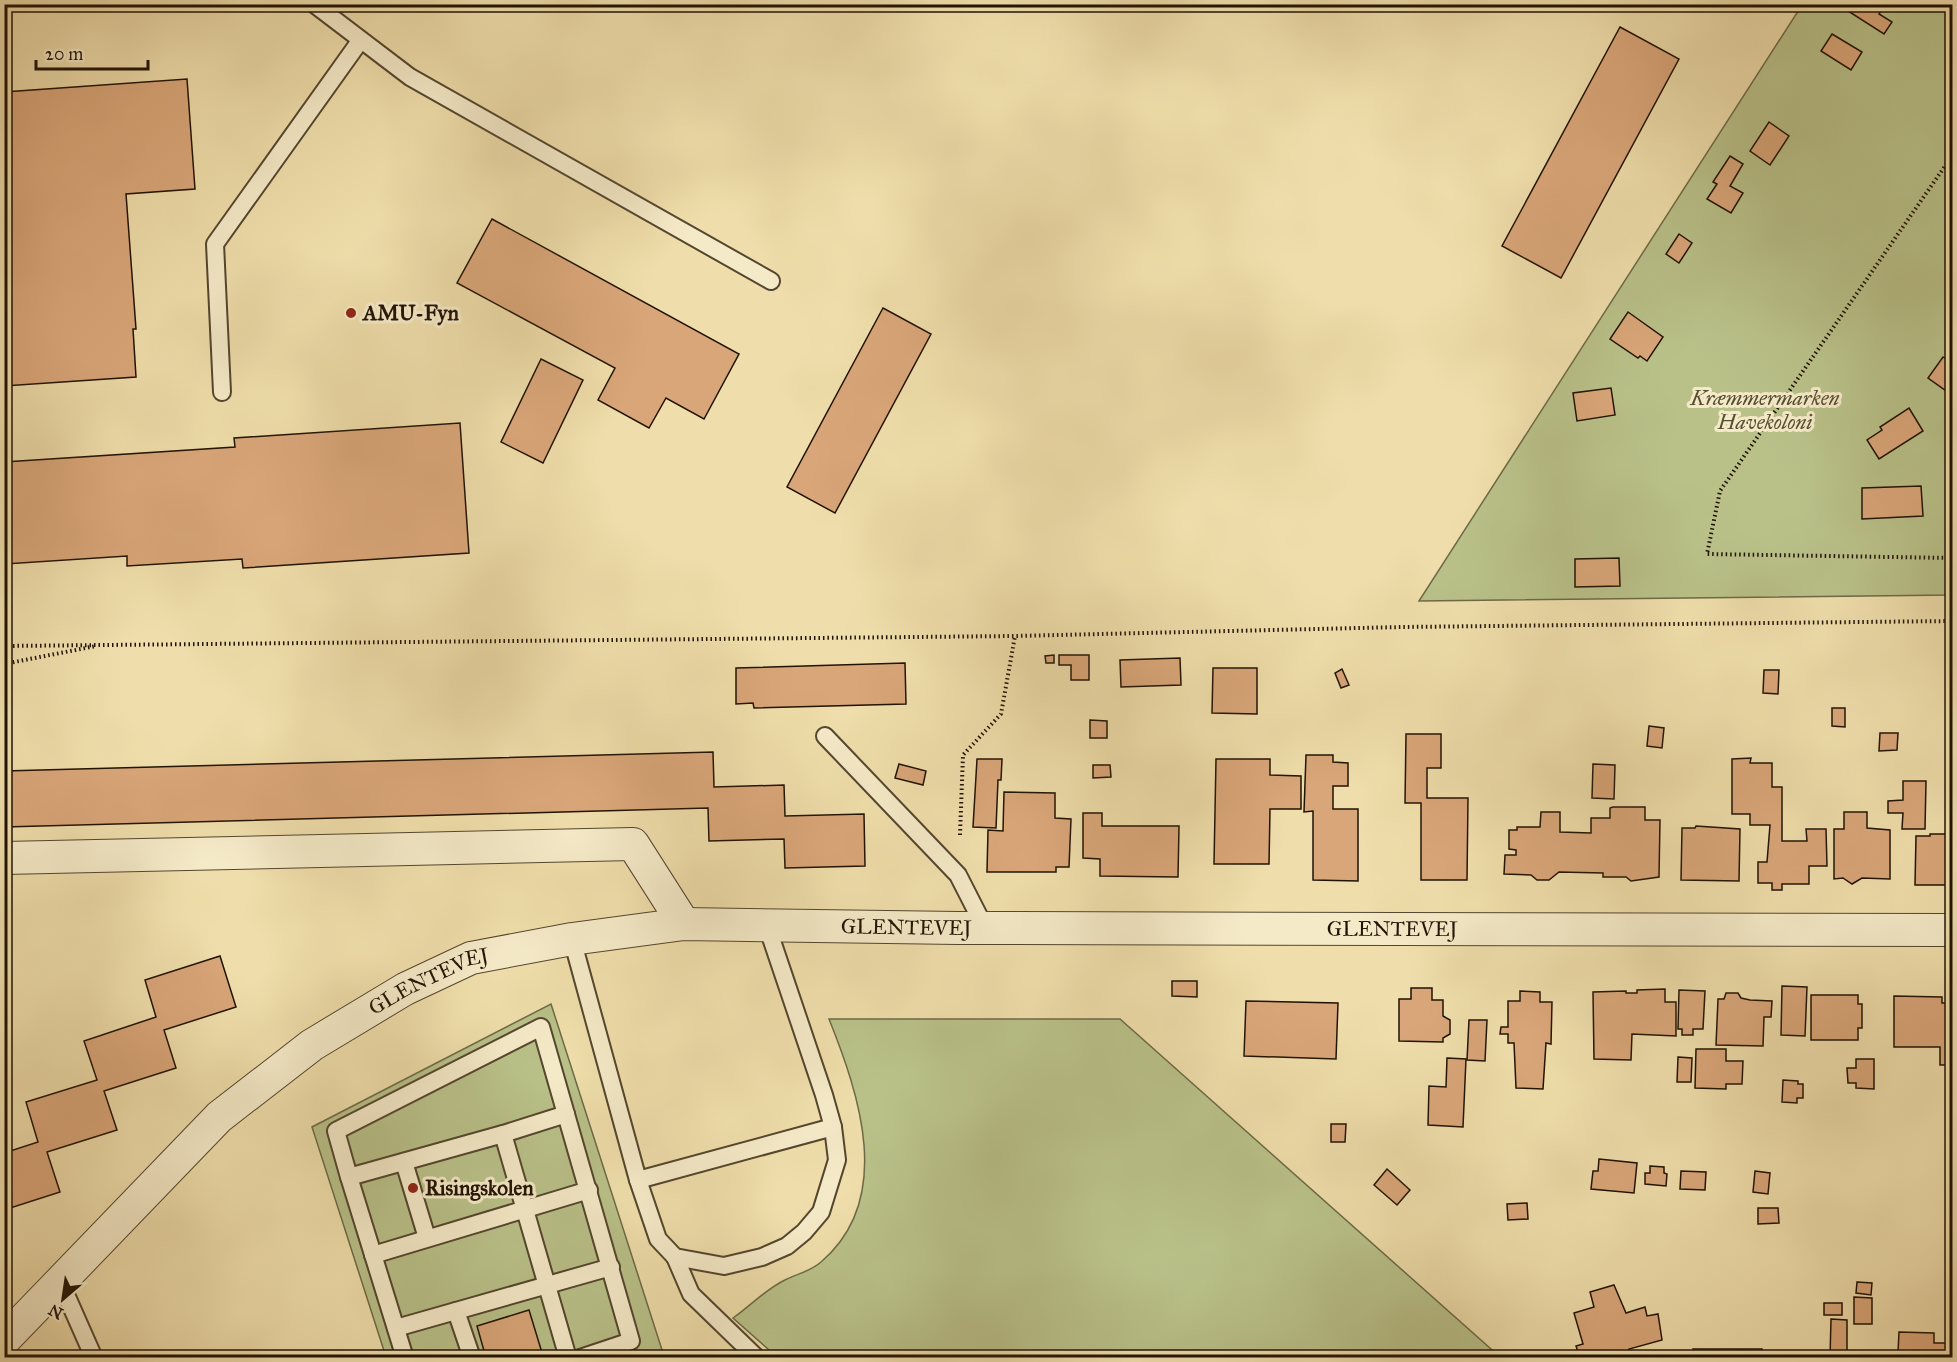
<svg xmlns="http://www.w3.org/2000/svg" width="1957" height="1362" font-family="'IM FELL Great Primer',serif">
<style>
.green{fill:#b9c189;stroke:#6d6a46;stroke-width:1.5}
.building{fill:#d9a679;stroke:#211304;stroke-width:1.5}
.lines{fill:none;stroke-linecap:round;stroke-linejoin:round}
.service-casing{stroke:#54462e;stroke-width:20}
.minor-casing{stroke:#54462e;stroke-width:34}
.path{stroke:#211304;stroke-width:4;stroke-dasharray:1.5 3;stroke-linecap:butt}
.service{stroke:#f5eac8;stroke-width:16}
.minor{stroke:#f5eac8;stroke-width:32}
.poi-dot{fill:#8f2418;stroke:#f5eac8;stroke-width:2}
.labels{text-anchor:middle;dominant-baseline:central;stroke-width:6;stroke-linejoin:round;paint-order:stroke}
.poi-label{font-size:21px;font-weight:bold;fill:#211304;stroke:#f5eac8;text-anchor:start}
.park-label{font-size:21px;font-style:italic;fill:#565033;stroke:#f5eac8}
.street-label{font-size:21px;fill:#211304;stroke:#f5eac8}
</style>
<rect width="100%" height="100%" fill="#efdeab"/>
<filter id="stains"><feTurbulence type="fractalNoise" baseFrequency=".00333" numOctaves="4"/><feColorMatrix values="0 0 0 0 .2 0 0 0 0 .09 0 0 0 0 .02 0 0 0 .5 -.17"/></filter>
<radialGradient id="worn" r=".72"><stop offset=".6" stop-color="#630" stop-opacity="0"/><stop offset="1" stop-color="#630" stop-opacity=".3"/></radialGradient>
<g class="green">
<polygon points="1802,5 1952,5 1952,595 1419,601"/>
<polygon points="551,1004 663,1353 649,1358 386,1357 312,1127"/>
<path d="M829 1019H1120L1500 1357H777L733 1318C750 1306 766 1289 785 1280 797 1274 811 1271 821 1262 895 1199 859 1094 829 1019Z"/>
</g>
<g class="building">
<polygon points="1852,4 1885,4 1879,14 1892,22 1884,34 1848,11"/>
<polygon points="1620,27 1679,59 1561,278 1502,246"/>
<polygon points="1832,34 1862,52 1851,70 1821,51"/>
<polygon points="187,79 195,189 126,194 136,329 133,329 136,377 4,386 4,92"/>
<polygon points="1769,122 1789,136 1770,165 1750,151"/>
<polygon points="1730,156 1743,164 1730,186 1743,193 1731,213 1707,199 1717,184 1713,182"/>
<polygon points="492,219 739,354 704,419 666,398 649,428 598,400 615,368 457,283"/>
<polygon points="1679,234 1692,243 1679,263 1666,254"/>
<polygon points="883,308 931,334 835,513 787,487"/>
<polygon points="1628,312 1663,337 1647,361 1640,356 1638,358 1610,339"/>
<polygon points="1943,357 1952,363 1952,395 1928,378"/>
<polygon points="541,359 583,380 543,463 501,442"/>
<polygon points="1611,388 1615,415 1577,421 1573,393"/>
<polygon points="1909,408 1923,431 1879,459 1867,440 1882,430 1880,427"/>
<polygon points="460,423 469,553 243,568 242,559 127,566 127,556 5,564 4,462 235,447 234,438"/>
<polygon points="1921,486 1923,516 1862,519 1862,488"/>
<polygon points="1619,558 1620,586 1575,587 1575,559"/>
<polygon points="1054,655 1054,663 1046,663 1045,656"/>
<polygon points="1059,655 1089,655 1089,680 1071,680 1071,665 1059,665"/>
<polygon points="1180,658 1181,685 1121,687 1120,660"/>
<polygon points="905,663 906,704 754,708 753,703 736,704 736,668"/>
<polygon points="1213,668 1257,668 1257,714 1212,713"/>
<polygon points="1342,669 1349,685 1341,688 1335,673"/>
<polygon points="1764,670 1779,670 1778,694 1763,693"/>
<polygon points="1832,708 1845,708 1845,727 1832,726"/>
<polygon points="1090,720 1107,721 1107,738 1090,738"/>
<polygon points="1649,726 1664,728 1662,748 1647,746"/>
<polygon points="1880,733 1898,733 1897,750 1879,751"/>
<polygon points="1406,734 1441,734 1441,768 1427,768 1427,798 1468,798 1467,880 1421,880 1421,803 1405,803"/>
<polygon points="713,752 714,787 784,785 785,816 864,814 865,866 785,868 784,839 709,841 708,808 4,827 4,771"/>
<polygon points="1306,755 1333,755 1333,762 1348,763 1348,786 1333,786 1333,809 1358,809 1358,881 1313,880 1313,811 1304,812"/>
<polygon points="1751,758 1750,763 1772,763 1772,787 1782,787 1782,841 1807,841 1806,829 1826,829 1827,866 1809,866 1809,884 1782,884 1782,890 1772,890 1772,883 1758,883 1758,862 1767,862 1770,825 1750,825 1750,814 1732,814 1732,759"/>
<polygon points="977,759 1002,759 1001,780 998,780 996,828 973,827"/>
<polygon points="1216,759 1270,759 1270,775 1301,776 1301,809 1270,809 1269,864 1214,864"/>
<polygon points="899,764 926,771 923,785 895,778"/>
<polygon points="1593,764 1615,765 1614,799 1592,798"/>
<polygon points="1093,765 1110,765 1111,777 1093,778"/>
<polygon points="1903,781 1926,781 1925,829 1902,829 1903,813 1888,813 1888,801 1903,800"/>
<polygon points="1004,792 1055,793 1055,818 1071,819 1069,867 1056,867 1056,872 987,872 988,830 1003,831"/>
<polygon points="1613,807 1645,807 1645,820 1660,820 1659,877 1631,881 1626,877 1603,877 1603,873 1559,872 1549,880 1537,880 1531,875 1504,874 1505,855 1516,855 1516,850 1509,849 1509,830 1517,830 1517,827 1540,827 1541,812 1560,812 1560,832 1591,833 1591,818 1610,818 1610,808"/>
<polygon points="1844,812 1867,812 1867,828 1890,830 1890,879 1862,878 1852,884 1843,878 1834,879 1834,829 1844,829"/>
<polygon points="1083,813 1102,813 1102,826 1179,826 1178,877 1100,876 1100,859 1083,858"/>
<polygon points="1696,826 1740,829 1739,881 1681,880 1682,828 1695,828"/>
<polygon points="1930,834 1952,834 1952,885 1915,885 1916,836 1930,836"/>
<polygon points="220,956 236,1007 164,1030 176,1068 104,1091 117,1130 47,1152 60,1192 4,1210 4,1153 38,1142 26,1102 97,1080 84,1041 156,1017 145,980"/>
<polygon points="1172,981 1197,981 1197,997 1172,996"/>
<polygon points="1782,986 1807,987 1805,1036 1781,1035"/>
<polygon points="1411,988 1432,988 1432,1000 1443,1000 1443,1016 1450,1020 1450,1034 1443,1038 1443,1042 1399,1041 1399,999 1411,999"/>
<polygon points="1665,989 1665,1002 1676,1002 1676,1036 1632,1034 1631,1060 1594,1059 1593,992 1626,991 1626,993 1637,993 1637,990"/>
<polygon points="1679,990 1705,991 1703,1029 1693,1029 1693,1035 1682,1035 1682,1029 1678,1029"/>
<polygon points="1520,991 1540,992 1540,1002 1552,1002 1551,1044 1546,1043 1543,1089 1516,1088 1514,1043 1508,1043 1508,1034 1500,1034 1501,1027 1508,1027 1508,1001 1520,1001"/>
<polygon points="1726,993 1738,993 1741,998 1750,1000 1772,1001 1771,1017 1764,1017 1763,1046 1716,1045 1718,999 1724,999"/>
<polygon points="1811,995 1858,995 1858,1004 1862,1004 1862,1028 1858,1028 1858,1040 1811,1040"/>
<polygon points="1894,996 1942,997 1942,1003 1952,1003 1952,1065 1940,1065 1940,1047 1894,1047"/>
<polygon points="1246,1001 1338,1003 1336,1059 1244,1056"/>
<polygon points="1469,1020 1487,1020 1485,1061 1467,1060"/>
<polygon points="1696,1049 1726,1049 1726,1061 1743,1061 1742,1084 1726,1084 1726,1089 1695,1088"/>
<polygon points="1678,1057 1692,1058 1691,1082 1677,1082"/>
<polygon points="1447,1058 1466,1059 1463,1127 1428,1125 1429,1086 1446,1087"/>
<polygon points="1856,1059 1874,1059 1874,1089 1856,1088 1856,1083 1848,1083 1847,1068 1856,1068"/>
<polygon points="1783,1080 1798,1081 1798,1084 1803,1084 1803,1098 1797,1098 1797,1103 1782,1102"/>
<polygon points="1331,1124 1346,1124 1345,1142 1331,1142"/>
<polygon points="1599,1159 1637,1163 1634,1193 1591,1189 1593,1171 1598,1171"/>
<polygon points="1650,1166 1664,1167 1664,1173 1667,1174 1666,1186 1645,1184 1645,1173 1650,1173"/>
<polygon points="1387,1169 1410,1190 1397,1205 1374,1185"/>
<polygon points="1681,1171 1706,1172 1705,1190 1680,1189"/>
<polygon points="1755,1171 1770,1173 1768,1194 1753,1192"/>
<polygon points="1527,1203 1528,1219 1508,1220 1507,1204"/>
<polygon points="1758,1208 1778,1208 1779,1223 1758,1224"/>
<polygon points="1857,1282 1872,1283 1871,1295 1856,1293"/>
<polygon points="1614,1285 1626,1313 1645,1307 1647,1316 1658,1314 1662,1340 1629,1349 1627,1355 1617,1357 1580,1358 1576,1346 1583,1344 1574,1313 1594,1307 1590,1292"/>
<polygon points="1854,1297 1872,1298 1872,1324 1854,1324"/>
<rect x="1824" y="1303" width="18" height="12"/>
<polygon points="529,1310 543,1356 486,1358 477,1326"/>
<polygon points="1831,1319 1847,1320 1847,1358 1830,1358"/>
<polygon points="1899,1332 1934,1333 1934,1343 1952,1343 1952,1358 1861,1358 1861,1352 1898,1353"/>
<rect x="1693" y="1349" width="69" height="9"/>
</g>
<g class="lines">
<g class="service-casing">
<g id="service">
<polyline points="314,4 410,77 771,281"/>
<polyline points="222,392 215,244 360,41"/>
<polyline points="825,736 958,875 985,928"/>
<polyline points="572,939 638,1180 658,1239 675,1257 724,1266 762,1257 787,1246 804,1232 821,1212 837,1160 833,1127 824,1095 767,926"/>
<polyline points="503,1134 566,1114"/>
<polyline points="404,1162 427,1238"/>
<polyline points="349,1177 336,1131 541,1027 631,1341 580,1358"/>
<polyline points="638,1180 833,1127"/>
<polyline points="373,1255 589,1190"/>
<polyline points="675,1257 691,1294 757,1358"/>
<polyline points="60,1281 94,1358"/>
<polyline points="456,1311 472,1358"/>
<polyline points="396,1328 611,1267"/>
<polyline points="405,1358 349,1177 503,1134 568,1358"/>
</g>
</g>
<g class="minor-casing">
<g id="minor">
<polyline points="4,858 633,844 684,924"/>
<path id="s1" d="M4 1340 219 1117 312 1045 405 989 471 958 572 939 684 924 958 928 1952 930"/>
</g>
</g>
<g class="path">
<polyline points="1952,156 1720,491 1707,554 1952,558"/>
<polyline points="4,646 1015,636 1402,627 1952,621"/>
<polyline points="4,664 96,646"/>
<polyline points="960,835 963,755 1001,714 1015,636"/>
</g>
<use href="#service" class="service"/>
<use href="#minor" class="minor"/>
</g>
<g class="poi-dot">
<circle cx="351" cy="313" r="6"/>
<circle cx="413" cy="1188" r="6"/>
</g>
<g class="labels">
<g class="poi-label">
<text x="363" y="313">AMU-Fyn</text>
<text x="425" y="1188">Risingskolen</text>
</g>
<g class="park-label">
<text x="1765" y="398">Kræmmermarken<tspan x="1765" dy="24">Havekoloni</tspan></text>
</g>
<g class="street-label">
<text stroke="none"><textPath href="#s1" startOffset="1047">GLENTEVEJ</textPath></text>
<text stroke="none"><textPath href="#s1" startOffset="1533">GLENTEVEJ</textPath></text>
<text stroke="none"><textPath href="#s1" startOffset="561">GLENTEVEJ</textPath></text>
</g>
</g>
<rect width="1957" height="1362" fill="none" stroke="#efdeab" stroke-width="24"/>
<rect x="6" y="6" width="1945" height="1350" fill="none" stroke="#211304" stroke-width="3"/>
<rect x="12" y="12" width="1933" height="1338" fill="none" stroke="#211304" stroke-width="1.5"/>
<g transform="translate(63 1299) rotate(209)" stroke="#f5eac8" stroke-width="4.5" paint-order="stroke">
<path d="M0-4.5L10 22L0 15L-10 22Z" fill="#211304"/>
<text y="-9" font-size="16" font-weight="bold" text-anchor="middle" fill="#211304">N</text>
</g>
<path d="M36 60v9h112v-9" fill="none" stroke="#211304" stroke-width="3"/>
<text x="45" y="60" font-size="18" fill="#211304" stroke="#f5eac8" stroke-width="4.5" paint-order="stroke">20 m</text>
<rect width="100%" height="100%" filter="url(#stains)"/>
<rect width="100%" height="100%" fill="url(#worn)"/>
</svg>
